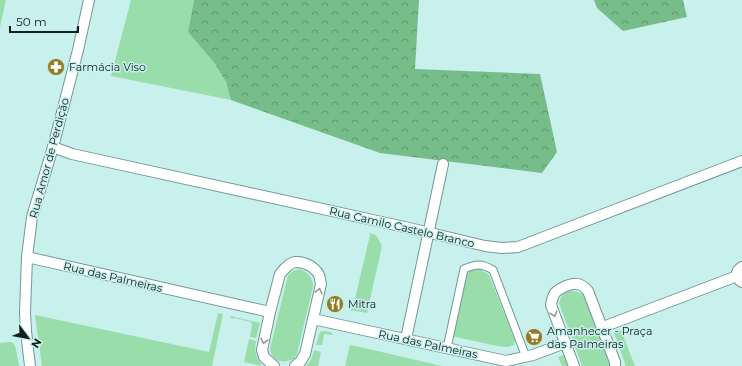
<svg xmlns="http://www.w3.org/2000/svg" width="742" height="366" font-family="Montserrat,sans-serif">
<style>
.green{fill:#99deaa}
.forest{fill:url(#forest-crowns)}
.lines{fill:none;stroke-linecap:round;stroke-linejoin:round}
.pedestrian-casing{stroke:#729896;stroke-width:9}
.minor-casing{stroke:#729896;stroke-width:12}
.pedestrian{stroke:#fff;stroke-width:7}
.minor{stroke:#fff;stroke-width:10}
.oneway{stroke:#949b9a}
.labels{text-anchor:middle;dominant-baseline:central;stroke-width:3;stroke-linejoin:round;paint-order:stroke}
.poi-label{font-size:11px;fill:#11201f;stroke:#c8f0ed;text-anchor:start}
.street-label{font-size:11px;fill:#11201f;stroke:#c8f0ed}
</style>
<defs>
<pattern id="forest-crowns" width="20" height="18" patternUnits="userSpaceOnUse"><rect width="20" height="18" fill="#76bd89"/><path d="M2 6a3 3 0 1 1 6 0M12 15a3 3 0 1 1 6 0" fill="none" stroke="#5f996f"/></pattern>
</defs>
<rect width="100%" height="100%" fill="#c8f0ed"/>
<g class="green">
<polygon points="0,0 6,0 0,27"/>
<polygon points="131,0 194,0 188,32 215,64 226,82 231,100 111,76"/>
<polygon points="369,233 376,235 382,246 367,313 350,310 353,307 370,235"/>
<path d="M299 269C308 272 313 277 313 287L297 354 294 359C282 364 273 362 270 349L288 275 293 271Z"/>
<polygon points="472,269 480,269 489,275 515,340 514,345 507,347 497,346 451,336 465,273"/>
<path d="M571 291C580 292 582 292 587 300L610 366H582L559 303C561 296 563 293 571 291Z"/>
<polygon points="218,313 223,314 212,366 42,366 35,315 209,352"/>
<polygon points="230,316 260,323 256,338 250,337 252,325 251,322 234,318 232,319"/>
<polygon points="621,330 635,366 625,366 625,363 614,333"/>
<polygon points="324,331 330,332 333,334 331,335 324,334 322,345 316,345 320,332"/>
<path d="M249 339 256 341C254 350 256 358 262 366L244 362Z"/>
<polygon points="11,342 14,344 16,349 19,366 0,366 0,343"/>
<polygon points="350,345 360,347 442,366 345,366"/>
<polygon points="314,350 321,352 318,366 306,366 311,360"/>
<polygon points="565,355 569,366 562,366 558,357"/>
</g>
<g class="forest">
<polygon points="194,0 419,0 415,69 540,74 557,152 542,173 380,153 231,100 226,82 215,64 188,32"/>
<polygon points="594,0 683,0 687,17 623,31 597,8"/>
</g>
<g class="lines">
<g class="pedestrian-casing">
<path id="pedestrian" d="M447 348 464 269C476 264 481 263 493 270L526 357"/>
</g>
<g class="minor-casing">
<g id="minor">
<polyline points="53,147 72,154 409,228 485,246 502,248 518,247 742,161"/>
<polyline points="27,257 270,312"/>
<path d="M742 267C735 271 735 278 742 282"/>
<polyline points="313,319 506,361 533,355 565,343"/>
<polyline points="603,327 737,276"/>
<polyline points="406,339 443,164"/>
<polyline points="30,366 26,331 25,313 27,257 32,217 53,147 78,50 89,0"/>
<path d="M274 366 264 357 262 350 270 312 280 274C284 269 289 263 295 262 304 261 315 267 319 275 320 277 320 281 321 284L305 354 300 362 295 366"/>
<path d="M574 366 551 305C553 293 555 291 566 286 575 282 581 283 588 291L615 362V366"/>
</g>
</g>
<use href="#pedestrian" class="pedestrian"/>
<use href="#minor" class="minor"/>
</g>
<defs><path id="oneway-chevron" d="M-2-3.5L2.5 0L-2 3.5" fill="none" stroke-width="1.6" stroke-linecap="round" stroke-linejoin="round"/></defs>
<g class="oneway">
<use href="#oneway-chevron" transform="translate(319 291) rotate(-77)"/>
<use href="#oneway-chevron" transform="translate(554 314) rotate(71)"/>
<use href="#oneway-chevron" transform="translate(264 341) rotate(103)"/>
</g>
<defs>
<g id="pharmacy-disc" transform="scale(0.9)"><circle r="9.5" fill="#947a22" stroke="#c8f0ed"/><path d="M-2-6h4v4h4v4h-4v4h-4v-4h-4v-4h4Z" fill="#fff"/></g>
<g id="restaurant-disc" transform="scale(0.9)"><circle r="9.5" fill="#947a22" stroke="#c8f0ed"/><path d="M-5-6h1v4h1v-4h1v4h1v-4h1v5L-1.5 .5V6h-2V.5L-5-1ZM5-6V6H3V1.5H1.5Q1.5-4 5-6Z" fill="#fff"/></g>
<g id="supermarket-disc" transform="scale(0.9)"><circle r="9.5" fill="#947a22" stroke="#c8f0ed"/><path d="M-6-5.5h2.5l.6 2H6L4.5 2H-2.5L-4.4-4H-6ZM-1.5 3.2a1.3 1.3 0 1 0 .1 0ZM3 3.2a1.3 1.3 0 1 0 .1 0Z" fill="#fff"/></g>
</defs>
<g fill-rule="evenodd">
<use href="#pharmacy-disc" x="56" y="67"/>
<use href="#restaurant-disc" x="335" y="304"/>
<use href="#supermarket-disc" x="534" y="337"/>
</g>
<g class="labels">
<g class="poi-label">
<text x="69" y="67">Farmácia Viso</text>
<text x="348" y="304">Mitra</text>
<text x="547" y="331">Amanhecer - Praça<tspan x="547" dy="13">das Palmeiras</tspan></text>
</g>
<g class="street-label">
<text transform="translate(49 158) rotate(-75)">Rua Amor de Perdição</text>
<text transform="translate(402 227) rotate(13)">Rua Camilo Castelo Branco</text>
<text transform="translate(113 277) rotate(13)">Rua das Palmeiras</text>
<text transform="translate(428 344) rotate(12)">Rua das Palmeiras</text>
</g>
</g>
<g transform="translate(28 338) rotate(122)" stroke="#c8f0ed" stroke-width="3" paint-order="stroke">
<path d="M0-3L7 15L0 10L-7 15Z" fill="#11201f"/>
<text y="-6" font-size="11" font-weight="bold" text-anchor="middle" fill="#11201f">N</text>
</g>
<path d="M10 26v6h68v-6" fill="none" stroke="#11201f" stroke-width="2"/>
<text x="16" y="26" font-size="12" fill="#11201f" stroke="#c8f0ed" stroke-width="3" paint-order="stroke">50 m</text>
</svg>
